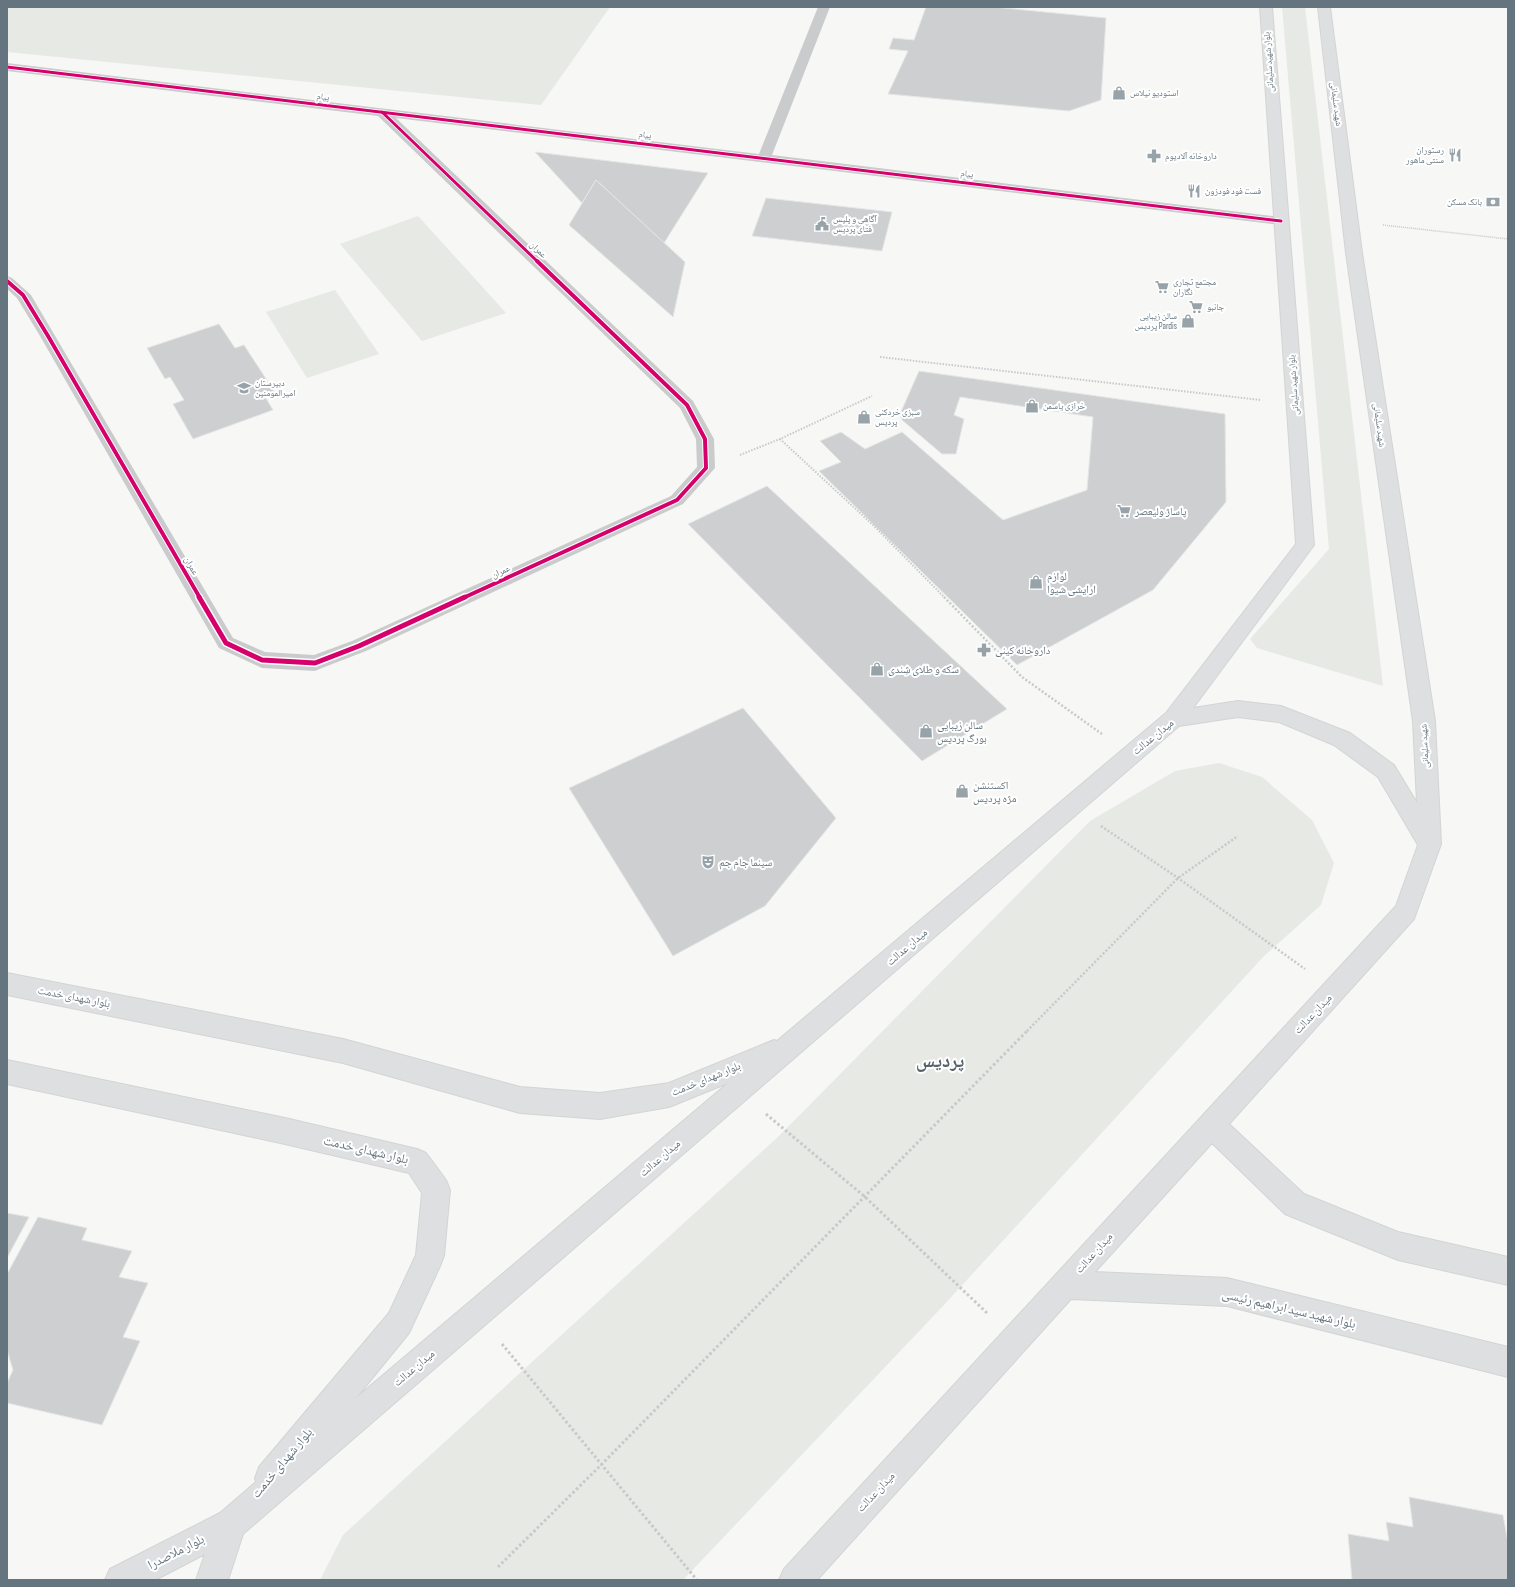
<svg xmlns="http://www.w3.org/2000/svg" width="1515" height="1587" font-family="'Sofia Sans Condensed','Noto Naskh Arabic',sans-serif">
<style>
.green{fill:#e6e9e4}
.building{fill:#cdcfd0;stroke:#e6e6e6}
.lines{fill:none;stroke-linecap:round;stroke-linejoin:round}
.major-casing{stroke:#d3d4d4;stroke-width:2}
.path-far3{stroke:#c7c9ca;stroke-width:1.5;stroke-dasharray:1 1;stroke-linecap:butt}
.path-far2{stroke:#c7c9ca;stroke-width:2;stroke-dasharray:1.5 1.5;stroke-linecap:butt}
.path-far1{stroke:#c7c9ca;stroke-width:2.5;stroke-dasharray:2 2;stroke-linecap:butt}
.path{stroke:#c7c9ca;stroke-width:3;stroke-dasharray:2.5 2.5;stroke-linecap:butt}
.minor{fill:#cacbcc;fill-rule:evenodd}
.major{fill:#dedfe0;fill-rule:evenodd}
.cycleway-far2-casing{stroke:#fff;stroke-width:4.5}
.cycleway-far1-casing{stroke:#fff;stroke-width:6}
.cycleway-casing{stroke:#fff;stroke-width:8}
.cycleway-far2{stroke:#d6006c;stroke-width:3}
.cycleway-far1{stroke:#d6006c;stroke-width:4}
.cycleway{stroke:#d6006c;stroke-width:5}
.labels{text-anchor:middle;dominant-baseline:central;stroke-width:4;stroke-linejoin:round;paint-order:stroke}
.far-street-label{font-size:9px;fill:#64757f;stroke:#fff}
.far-poi-label{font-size:9px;fill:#64757f;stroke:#fff;text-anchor:start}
.poi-label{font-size:11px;fill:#64757f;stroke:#fff;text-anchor:start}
.street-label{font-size:11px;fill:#64757f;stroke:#fff}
.near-street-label{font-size:13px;fill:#64757f;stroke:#fff}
.town-label{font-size:19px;font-weight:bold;fill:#56636a;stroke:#fff}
</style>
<rect width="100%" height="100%" fill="#f7f7f6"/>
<g class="green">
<polygon points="7,7 610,7 541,105 7,52"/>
<polygon points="1282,7 1305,7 1383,686 1257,648 1250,639 1329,549"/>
<polygon points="418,216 506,313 422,341 340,244"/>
<polygon points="335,290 379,354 307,378 266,312"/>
<polygon points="1219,763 1262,777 1312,820 1334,863 1321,905 1264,956 943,1306 683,1580 320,1580 343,1535 779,1136 1090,821 1175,771"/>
</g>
<g class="building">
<polygon points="926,7 994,7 1106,18 1101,100 1069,111 888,94 908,51 889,49 893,38 914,40"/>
<polygon points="535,152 708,173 664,243 596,180 582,203"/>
<polygon points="596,180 685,262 673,317 569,225"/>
<polygon points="766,198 892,212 882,251 752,236"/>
<polygon points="219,324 235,348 244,345 274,391 264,395 273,410 193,439 173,404 184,400 170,377 165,379 147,348"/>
<polygon points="919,371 1225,414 1226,502 1153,590 1017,665 819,471 841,462 820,441 841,432 865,449 902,432 1003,520 1087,490 1093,417 960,397 954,415 964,419 956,454 942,454 902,420 900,414"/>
<polygon points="767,486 1007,709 922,761 688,524"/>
<polygon points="743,708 836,818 765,906 673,956 569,788"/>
<polygon points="7,1213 29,1217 7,1258"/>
<polygon points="38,1217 87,1228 82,1240 132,1251 119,1277 148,1283 123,1337 140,1341 102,1425 7,1403 7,1383 13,1370 7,1350 7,1274"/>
<polygon points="1409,1497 1503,1515 1508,1543 1508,1580 1352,1580 1348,1534 1389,1541 1386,1522 1413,1527"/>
</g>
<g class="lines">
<g class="major-casing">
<polygon id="major" points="1260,7 1272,7 1314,545 1193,708 1238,701 1281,706 1350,733 1394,765 1417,803 1413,721 1346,253 1318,7 1330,7 1362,253 1435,721 1441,844 1414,919 1229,1124 1304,1194 1398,1232 1508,1257 1508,1285 1398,1260 1285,1214 1212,1143 1095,1272 1227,1278 1508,1347 1508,1377 1227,1306 1071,1299 817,1580 779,1580 784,1569 1396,906 1418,845 1378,777 1334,745 1279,722 1238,717 1179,726 243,1534 228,1580 196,1580 205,1554 155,1580 105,1580 110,1569 220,1513 256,1482 255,1478 259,1467 389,1313 416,1255 422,1193 409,1173 285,1144 7,1084 7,1060 285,1118 417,1149 426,1153 446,1180 450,1190 444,1256 440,1266 409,1333 356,1398 728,1083 669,1107 600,1119 520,1113 343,1063 7,995 7,973 343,1039 520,1087 600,1093 669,1083 774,1040 777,1041 1166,713 1296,544"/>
</g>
<polyline class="path-far3" points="1383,225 1508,239"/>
<g class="path-far2">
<polyline points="880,357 1261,400"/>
<polyline points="780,439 873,525 945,598"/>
<polyline points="740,455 780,439 872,396"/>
</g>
<g class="path-far1">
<polyline points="944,597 1022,677 1102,734"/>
<polyline points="1101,826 1178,878 1305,969"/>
<polyline points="1027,1031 1178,878 1238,836"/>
</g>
<g class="path">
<polyline points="766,1114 864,1196 987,1313"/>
<polyline points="502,1344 697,1580"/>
<polyline points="498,1567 602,1464 1028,1030"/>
</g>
<polygon class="minor" points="818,7 830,7 772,155 1281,217 1286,218 1288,221 1286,224 1281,225 396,118 693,401 714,439 715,468 683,504 366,651 322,668 315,671 262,668 219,648 40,336 17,298 7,289 7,276 12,278 31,295 233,638 265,652 314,655 352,641 671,496 697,467 696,439 680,408 378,116 7,71 7,63 759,154"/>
<use href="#major" class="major"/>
<g class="cycleway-far2-casing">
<g id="cycleway-far2">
<polyline points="7,67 1281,221"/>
<polyline points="382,112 538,262"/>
</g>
</g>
<g class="cycleway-far1-casing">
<g id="cycleway-far1">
<polyline points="7,281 23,295 48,336 200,598"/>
<polyline points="463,598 677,500 706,468 705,439 687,405 537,261"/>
</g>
</g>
<g class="cycleway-casing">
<polyline id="cycleway" points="199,597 226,643 262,660 315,663 359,646 465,597"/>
</g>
<use href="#cycleway-far2" class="cycleway-far2"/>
<use href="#cycleway-far1" class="cycleway-far1"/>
<use href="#cycleway" class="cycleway"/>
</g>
<defs>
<g id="shop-bare" transform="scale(1.08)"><path d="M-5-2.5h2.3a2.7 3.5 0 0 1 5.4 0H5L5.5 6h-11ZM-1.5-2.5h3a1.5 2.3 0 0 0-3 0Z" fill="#97a2a9" stroke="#fff" stroke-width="2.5" paint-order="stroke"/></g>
<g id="restaurant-bare" transform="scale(1.08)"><path d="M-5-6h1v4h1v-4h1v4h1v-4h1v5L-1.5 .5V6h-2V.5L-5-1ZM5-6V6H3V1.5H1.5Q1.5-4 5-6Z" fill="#97a2a9" stroke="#fff" stroke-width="2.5" paint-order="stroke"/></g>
<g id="pharmacy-bare" transform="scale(1.08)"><path d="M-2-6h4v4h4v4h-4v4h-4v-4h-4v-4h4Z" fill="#97a2a9" stroke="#fff" stroke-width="2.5" paint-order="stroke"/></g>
<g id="bank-bare" transform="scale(1.08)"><path d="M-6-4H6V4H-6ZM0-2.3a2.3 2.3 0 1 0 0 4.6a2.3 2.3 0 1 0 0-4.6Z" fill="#97a2a9" stroke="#fff" stroke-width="2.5" paint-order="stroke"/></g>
<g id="civic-bare" transform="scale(1.08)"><path d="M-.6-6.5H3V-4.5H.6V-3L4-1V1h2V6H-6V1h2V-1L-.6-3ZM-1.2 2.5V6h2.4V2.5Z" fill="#97a2a9" stroke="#fff" stroke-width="2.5" paint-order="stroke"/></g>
<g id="supermarket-bare" transform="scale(1.08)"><path d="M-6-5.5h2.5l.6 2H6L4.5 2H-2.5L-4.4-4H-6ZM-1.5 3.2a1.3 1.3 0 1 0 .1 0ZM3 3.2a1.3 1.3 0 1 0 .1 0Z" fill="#97a2a9" stroke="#fff" stroke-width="2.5" paint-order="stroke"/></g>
<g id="school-bare" transform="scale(1.08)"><path d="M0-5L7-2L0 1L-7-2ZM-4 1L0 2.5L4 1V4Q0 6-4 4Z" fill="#97a2a9" stroke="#fff" stroke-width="2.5" paint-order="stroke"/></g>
<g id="theatre-bare" transform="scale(1.08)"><path d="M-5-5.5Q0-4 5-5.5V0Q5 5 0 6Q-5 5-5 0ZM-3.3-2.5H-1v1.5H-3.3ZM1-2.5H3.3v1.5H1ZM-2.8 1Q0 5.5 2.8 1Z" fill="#97a2a9" stroke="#fff" stroke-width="2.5" paint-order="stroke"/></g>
</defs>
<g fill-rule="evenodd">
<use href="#shop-bare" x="1119" y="93"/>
<use href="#restaurant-bare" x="1455" y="155"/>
<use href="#pharmacy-bare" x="1154" y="156"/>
<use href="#restaurant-bare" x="1194" y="191"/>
<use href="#bank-bare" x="1493" y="202"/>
<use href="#civic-bare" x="822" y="224"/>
<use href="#supermarket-bare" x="1162" y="287"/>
<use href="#supermarket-bare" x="1196" y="307"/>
<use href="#shop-bare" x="1188" y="321"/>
<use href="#school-bare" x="244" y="388"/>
<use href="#shop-bare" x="1032" y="406"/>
<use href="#shop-bare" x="864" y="417"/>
<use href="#supermarket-bare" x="1124" y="511"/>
<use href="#shop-bare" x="1036" y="582"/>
<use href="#pharmacy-bare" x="984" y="650"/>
<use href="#shop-bare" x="877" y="669"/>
<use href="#shop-bare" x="926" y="731"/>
<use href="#shop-bare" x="962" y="791"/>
<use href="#theatre-bare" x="708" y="862"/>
</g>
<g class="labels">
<g class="far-street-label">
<text transform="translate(1269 62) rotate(-94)">بلوار شهید سلیمانی</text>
<text transform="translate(323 97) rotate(7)">پیام</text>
<text transform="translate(1336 104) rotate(83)">شهید سلیمانی</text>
<text transform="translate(645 135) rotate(7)">پیام</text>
<text transform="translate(967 174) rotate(7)">پیام</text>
<text transform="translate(538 250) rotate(44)">عمران</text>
<text transform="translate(1294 385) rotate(-94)">بلوار شهید سلیمانی</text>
<text transform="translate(1379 425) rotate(82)">شهید سلیمانی</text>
<text transform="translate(191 566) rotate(60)">عمران</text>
<text transform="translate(501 572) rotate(-25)">عمران</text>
<text transform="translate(1425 746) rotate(-93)">شهید سلیمانی</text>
</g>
<g class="far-poi-label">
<text x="1130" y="93">استودیو نیلاس</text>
<text x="1444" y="150" text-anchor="end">رستوران<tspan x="1444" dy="10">سنتی ماهور</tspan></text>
<text x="1165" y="156">داروخانه آلادیوم</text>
<text x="1205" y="191">فست فود فودزون</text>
<text x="1482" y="202" text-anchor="end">بانک مسکن</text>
<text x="833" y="219">آگاهی و پلیس<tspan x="833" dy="10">فتای پردیس</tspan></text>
<text x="1173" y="282">مجتمع تجاری<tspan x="1173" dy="10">نگاران</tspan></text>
<text x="1207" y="307">جانبو</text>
<text x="1177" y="316" text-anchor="end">سالن زیبایی<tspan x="1177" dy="10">پردیس Pardis</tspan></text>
<text x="255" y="383">دبیرستان<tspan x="255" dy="10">امیرالمومنین</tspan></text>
<text x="1043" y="406">خرازی یاسمن</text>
<text x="875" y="412">سبزی خردکنی<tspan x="875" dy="10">پردیس</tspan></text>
</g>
<g class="poi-label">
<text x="1135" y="511">پاساژ ولیعصر</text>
<text x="1047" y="576">لوازم<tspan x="1047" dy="13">ارایشی شیوا</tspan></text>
<text x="995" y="650">داروخانه کینی</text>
<text x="888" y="669">سکه و طلای شِندی</text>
<text x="937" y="725">سالن زیبایی<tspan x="937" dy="13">بورگ پردیس</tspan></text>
<text x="973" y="785">اکستنشن<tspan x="973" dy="13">مژه پردیس</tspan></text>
<text x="719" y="862">سینما جام جم</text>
</g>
<g class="street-label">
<text transform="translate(1153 737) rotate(-39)">میدان عدالت</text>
<text transform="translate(907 947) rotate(-41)">میدان عدالت</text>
<text transform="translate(74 997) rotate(11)">بلوار شهدای خدمت</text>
<text transform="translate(1313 1014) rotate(-47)">میدان عدالت</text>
<text transform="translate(706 1079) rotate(-22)">بلوار شهدای خدمت</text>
<text transform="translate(660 1158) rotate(-41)">میدان عدالت</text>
<text transform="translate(1094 1253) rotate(-48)">میدان عدالت</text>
<text transform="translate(414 1368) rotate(-40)">میدان عدالت</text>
<text transform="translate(876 1492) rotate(-47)">میدان عدالت</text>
</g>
<g class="near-street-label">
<text transform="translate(366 1150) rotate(13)">بلوار شهدای خدمت</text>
<text transform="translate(1289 1309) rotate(13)">بلوار شهید سید ابراهیم رئیسی</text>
<text transform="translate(282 1463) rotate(-50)">بلوار شهدای خدمت</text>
<text transform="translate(176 1552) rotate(-27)">بلوار ملاصدرا</text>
</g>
<g class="town-label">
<text x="940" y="1061">پردیس</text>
</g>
</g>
<rect width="1515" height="1587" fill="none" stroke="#64757f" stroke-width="16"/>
</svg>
